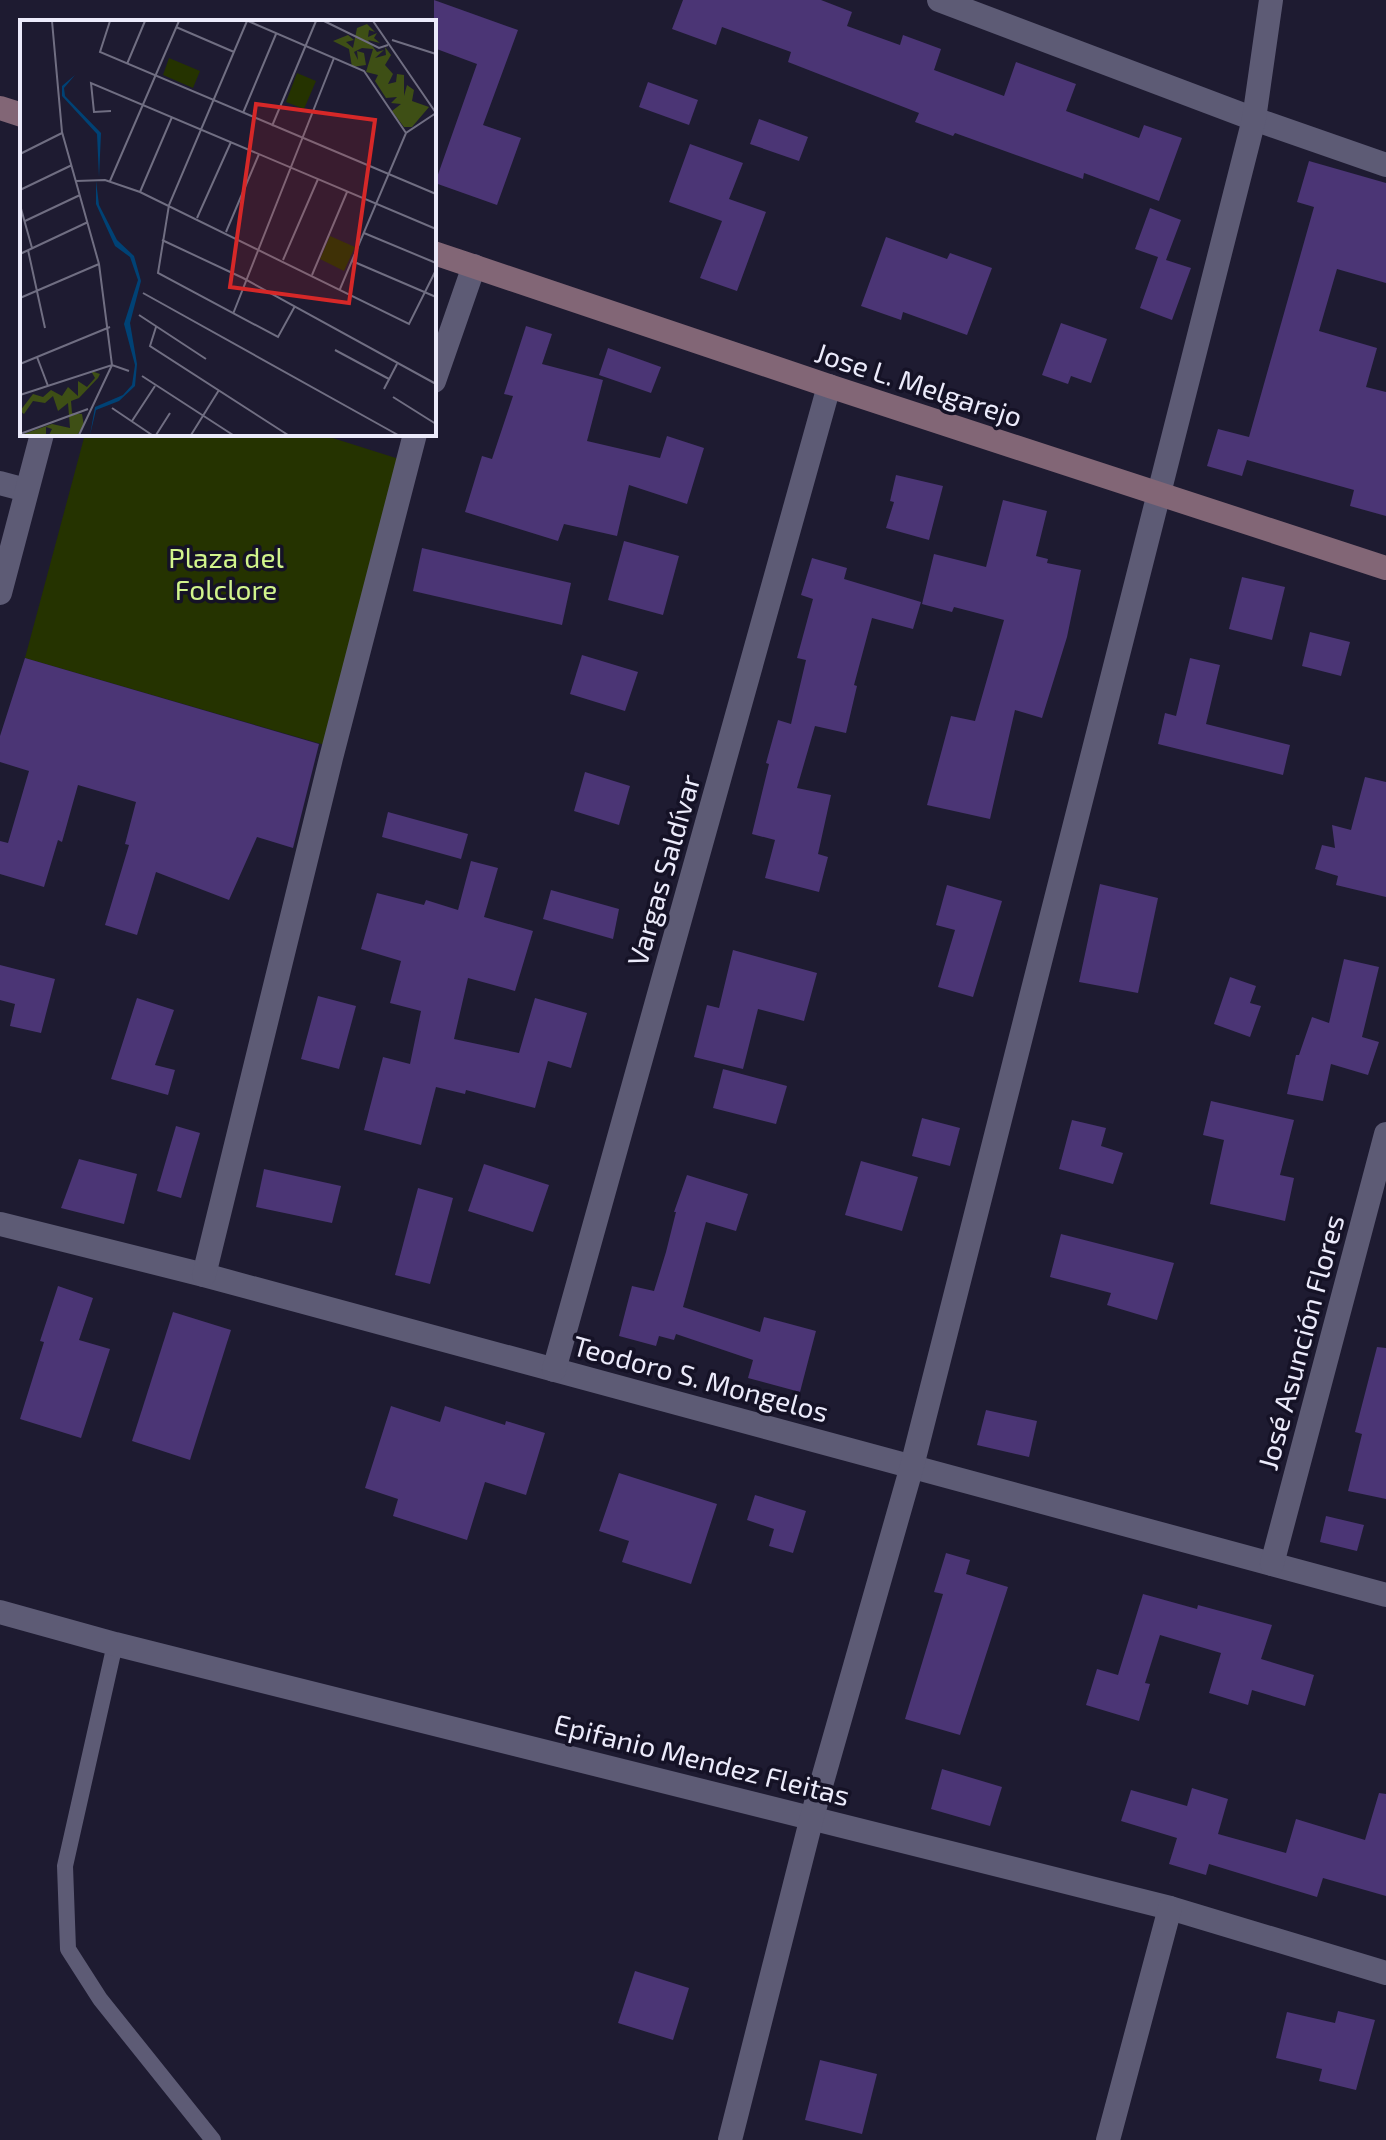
<svg xmlns="http://www.w3.org/2000/svg" width="1386" height="2140" font-family="'Exo 2',sans-serif">
<style>
.green{fill:#253300}
.building{fill:#4b3575}
.lines{fill:none;stroke-linecap:round;stroke-linejoin:round}
.lane{stroke:#5d5b75;stroke-width:16}
.street{stroke:#5d5b75;stroke-width:24}
.secondary{stroke:#826676;stroke-width:24}
.labels{text-anchor:middle;dominant-baseline:central;stroke-width:7;stroke-linejoin:round;paint-order:stroke}
.street-label{font-size:28px;fill:#ecebfb;stroke:#151226}
.park-label{font-size:28px;fill:#d1f48c;stroke:#151226}
.inset-road{fill:none;stroke:#706e82;stroke-width:2}
.view{fill:#d62828;fill-opacity:0.15;stroke:#d62828;stroke-width:4}
.inset-edge{fill:none;stroke:#ecebfb;stroke-width:4}
</style>
<rect width="100%" height="100%" fill="#1e1b31"/>
<polygon class="green" points="85,434 320,434 399,459 325,745 25,658"/>
<g class="building">
<polygon points="434,0 518,30 483,125 521,138 497,205 435,183 477,64 434,48"/>
<polygon points="683,0 821,0 852,12 847,26 900,45 903,35 941,49 934,70 1004,96 1016,62 1076,84 1066,111 1139,138 1144,125 1182,138 1159,201 1084,173 1083,179 955,133 953,136 915,122 919,113 788,62 791,52 722,27 716,45 672,29"/>
<polygon points="648,82 698,100 689,125 639,107"/>
<polygon points="759,119 808,137 799,161 750,144"/>
<polygon points="690,144 743,163 729,199 766,212 737,291 700,278 722,221 669,202"/>
<polygon points="1309,161 1386,183 1386,283 1337,269 1319,331 1377,348 1366,387 1386,392 1386,516 1350,506 1354,490 1247,460 1242,476 1207,466 1218,429 1249,437 1314,207 1297,202"/>
<polygon points="1150,208 1181,220 1166,260 1191,268 1172,320 1140,308 1158,257 1135,249"/>
<polygon points="886,237 947,259 950,253 992,268 967,335 903,312 901,320 861,306"/>
<polygon points="1061,323 1107,339 1091,383 1071,376 1068,384 1042,375"/>
<polygon points="526,326 552,334 542,364 603,380 587,441 660,458 667,436 704,448 687,504 629,485 617,536 564,524 558,541 465,512 482,456 492,459 513,396 504,394"/>
<polygon points="608,348 661,367 651,393 599,375"/>
<polygon points="896,475 943,486 929,540 886,528 894,502 890,501"/>
<polygon points="1003,500 1047,511 1036,556 1048,559 1047,563 1081,570 1067,637 1042,718 1015,710 990,819 927,805 951,716 975,721 1004,620 954,607 952,612 922,604 934,554 986,567"/>
<polygon points="624,541 679,556 663,615 608,600"/>
<polygon points="422,548 571,583 562,625 413,591"/>
<polygon points="812,558 847,568 844,579 921,602 913,629 872,618 854,685 857,686 846,733 815,726 797,788 831,795 818,854 828,857 819,892 765,878 775,840 752,834 769,764 766,763 778,720 791,724 806,660 797,658 813,599 801,595"/>
<polygon points="1242,577 1285,587 1272,640 1229,629"/>
<polygon points="1310,632 1350,642 1341,676 1302,666"/>
<polygon points="582,655 638,672 625,711 570,694"/>
<polygon points="25,658 319,744 293,848 257,837 229,900 156,872 137,935 105,925 129,845 125,844 136,802 78,785 62,842 58,840 44,887 0,874 0,841 8,843 29,771 0,762 0,736"/>
<polygon points="1190,658 1220,665 1206,724 1290,745 1283,775 1158,744 1165,713 1176,716"/>
<polygon points="585,772 630,786 619,825 574,811"/>
<polygon points="1365,777 1386,782 1386,897 1336,885 1338,876 1315,869 1322,845 1335,848 1332,825 1351,830"/>
<polygon points="388,812 468,834 461,859 382,837"/>
<polygon points="471,861 498,868 484,917 533,931 515,991 468,978 454,1039 519,1053 535,998 587,1013 571,1068 548,1061 535,1108 466,1090 465,1094 436,1087 421,1145 364,1130 383,1057 410,1064 421,1011 390,1003 401,961 361,949 377,893 424,905 426,900 458,910"/>
<polygon points="1100,884 1158,898 1138,993 1079,982"/>
<polygon points="947,885 1002,901 973,997 938,987 955,930 936,925"/>
<polygon points="551,890 619,909 613,939 543,919"/>
<polygon points="733,950 817,973 804,1021 758,1009 743,1069 694,1057 707,1005 719,1008"/>
<polygon points="1344,959 1379,967 1362,1037 1379,1042 1368,1075 1331,1064 1323,1101 1287,1094 1296,1055 1299,1055 1312,1017 1329,1023"/>
<polygon points="0,965 55,979 41,1033 10,1026 15,1004 0,1000"/>
<polygon points="1230,977 1256,986 1250,1003 1261,1006 1250,1037 1214,1024"/>
<polygon points="318,996 356,1006 339,1069 301,1059"/>
<polygon points="137,998 174,1010 155,1065 175,1070 168,1095 111,1079"/>
<polygon points="723,1069 787,1086 776,1124 713,1108"/>
<polygon points="1211,1101 1294,1120 1280,1175 1294,1178 1285,1221 1210,1204 1224,1140 1203,1135"/>
<polygon points="922,1118 960,1128 950,1166 912,1156"/>
<polygon points="1072,1120 1106,1128 1101,1146 1123,1153 1113,1184 1059,1169"/>
<polygon points="176,1126 200,1133 181,1198 157,1191"/>
<polygon points="79,1159 137,1174 124,1224 61,1208"/>
<polygon points="861,1161 918,1177 902,1231 845,1215"/>
<polygon points="484,1164 549,1185 533,1232 468,1211"/>
<polygon points="264,1169 341,1186 332,1223 256,1207"/>
<polygon points="687,1175 748,1194 736,1231 706,1222 683,1307 760,1332 764,1317 816,1331 800,1392 748,1378 753,1360 676,1334 674,1340 659,1336 656,1346 619,1336 632,1286 654,1291 666,1252 676,1212 674,1212"/>
<polygon points="418,1188 453,1198 430,1284 395,1275"/>
<polygon points="1061,1234 1174,1263 1157,1320 1107,1305 1111,1293 1050,1277"/>
<polygon points="58,1286 93,1298 79,1340 110,1349 81,1438 20,1419 44,1342 40,1341"/>
<polygon points="173,1312 231,1330 190,1460 132,1441"/>
<polygon points="1377,1347 1386,1348 1386,1499 1348,1491 1362,1434 1355,1432"/>
<polygon points="391,1406 440,1422 445,1406 505,1425 506,1421 545,1433 526,1495 485,1482 467,1540 393,1516 398,1499 365,1488"/>
<polygon points="986,1410 1037,1421 1029,1457 977,1445"/>
<polygon points="619,1473 717,1504 691,1584 622,1562 629,1541 599,1531"/>
<polygon points="755,1495 806,1511 793,1553 769,1546 774,1529 747,1520"/>
<polygon points="1326,1516 1364,1525 1357,1551 1320,1542"/>
<polygon points="946,1553 970,1560 966,1574 1008,1587 960,1735 905,1719 943,1594 934,1592"/>
<polygon points="1143,1594 1197,1609 1198,1605 1272,1625 1261,1659 1314,1675 1305,1706 1252,1690 1248,1705 1209,1693 1221,1653 1160,1635 1145,1683 1150,1684 1139,1721 1086,1705 1097,1669 1118,1675"/>
<polygon points="942,1769 1002,1787 990,1826 931,1809"/>
<polygon points="1192,1788 1228,1799 1218,1834 1286,1853 1296,1819 1365,1840 1379,1793 1386,1794 1386,1896 1323,1878 1317,1897 1209,1864 1206,1875 1169,1864 1177,1838 1121,1821 1131,1790 1187,1806"/>
<polygon points="635,1971 689,1988 673,2040 618,2023"/>
<polygon points="1338,2011 1375,2020 1356,2090 1319,2081 1322,2069 1276,2058 1287,2012 1335,2023"/>
<polygon points="820,2060 877,2074 862,2134 805,2120"/>
</g>
<g class="lines">
<polyline class="lane" points="115,1644 65,1866 68,1949 100,1999 213,2140"/>
<g class="street">
<polyline points="939,0 1254,119 1386,165"/>
<polyline points="434,381 474,266"/>
<polyline points="0,483 26,490"/>
<polyline points="0,593 42,434"/>
<polyline points="0,1224 204,1275 1386,1595"/>
<polyline points="204,1275 331,758 415,434"/>
<polyline points="554,1370 829,386"/>
<polyline points="1272,1564 1386,1134"/>
<polyline points="0,1612 115,1644 1170,1908 1386,1973"/>
<polyline points="730,2140 812,1817 912,1466 1254,119 1271,0"/>
<polyline points="1108,2140 1170,1908"/>
</g>
<g class="secondary">
<polyline points="0,108 22,115"/>
<polyline points="434,253 829,386 1386,568"/>
</g>
</g>
<g class="labels">
<g class="street-label">
<text transform="translate(919 384) rotate(18)">Jose L. Melgarejo</text>
<text transform="translate(663 870) rotate(-74)">Vargas Saldívar</text>
<text transform="translate(1300 1342) rotate(-75)">José Asunción Flores</text>
<text transform="translate(701 1378) rotate(15)">Teodoro S. Mongelos</text>
<text transform="translate(702 1759) rotate(14)">Epifanio Mendez Fleitas</text>
</g>
<g class="park-label">
<text x="226" y="557">Plaza del<tspan x="226" dy="32">Folclore</tspan></text>
</g>
</g>
<g transform="translate(20 20)">
<rect width="416" height="416" fill="#1e1b31"/>
<path d="M149 38 180 51 173 68 143 55ZM277 53 296 61 284 89 266 82ZM310 216 335 227 324 251 300 239Z" fill="#253300"/>
<path d="M347 4 355 12 349 10 348 17 357 13 354 18 360 23 348 20 357 32 364 30 355 38 366 35 365 27 371 35 365 45 373 54 368 64 376 62 377 54 384 55V76L387 65 394 70 392 81 409 87 392 107H384L372 91 381 84 371 83 377 77 366 78 355 61 358 55 346 52 353 29 342 28 334 32 338 40 337 31 344 33 346 45 332 47 329 29 313 21 328 15 334 20 326 22 333 28 337 8ZM71 351 80 354 78 358 59 378 51 381 52 393 62 394 64 406 57 415H29L32 409 26 407V415H1L32 404 50 408 48 383 38 391 33 376 25 383 13 381 4 394 0 391 13 374 23 377 31 370 42 376 48 367 58 376V361L67 367 75 358Z" fill="#3e4f15"/>
<path d="M55 55 44 68 45 76 81 113 79 157 77 114 42 76V66ZM76 161 79 185 97 220 114 236 121 261 110 303 117 344 115 366 99 381 76 390 70 415 75 387 103 375 112 365 115 345 104 304 118 260 110 237 95 226 76 184Z" fill="#004275"/>
<path class="inset-road" d="M32 1 42 112 79 244 92 345 59 415M90 1 80 32 416 174M227 1 149 185 138 253 258 317 275 286M228 1 344 51 386 113M304 1 359 28 368 25M353 1 416 93M156 7 214 32M372 20 416 34M107 44 125 1M91 91 74 92 71 63 416 209M223 93 256 14M252 106 296 1M0 134 42 113M56 161 85 160 120 172 389 304 416 250M90 161 159 1M0 170 52 145M120 172 152 97M0 185 12 228M177 198 211 122M5 201 60 175M206 212 239 134M344 213 416 243M142 220 223 258 416 364M8 230 25 308M0 234 68 202M263 240 298 159M332 241 416 277M292 255 327 172M320 269 386 113 416 93M123 273 378 415M0 278 79 244M213 294 314 38M119 295 186 339M136 307 130 326 268 415M315 330 369 359M17 337 28 366M0 344 90 307M122 356 213 415M364 369 377 344M0 375 92 345 109 351M373 377 416 404M92 388 132 415M112 401 135 366M0 414 68 389M136 415 150 393M171 415 199 370"/>
<path class="view" d="M236 84 355 100 329 283 210 267Z"/>
<rect width="416" height="416" class="inset-edge"/>
</g>
</svg>
